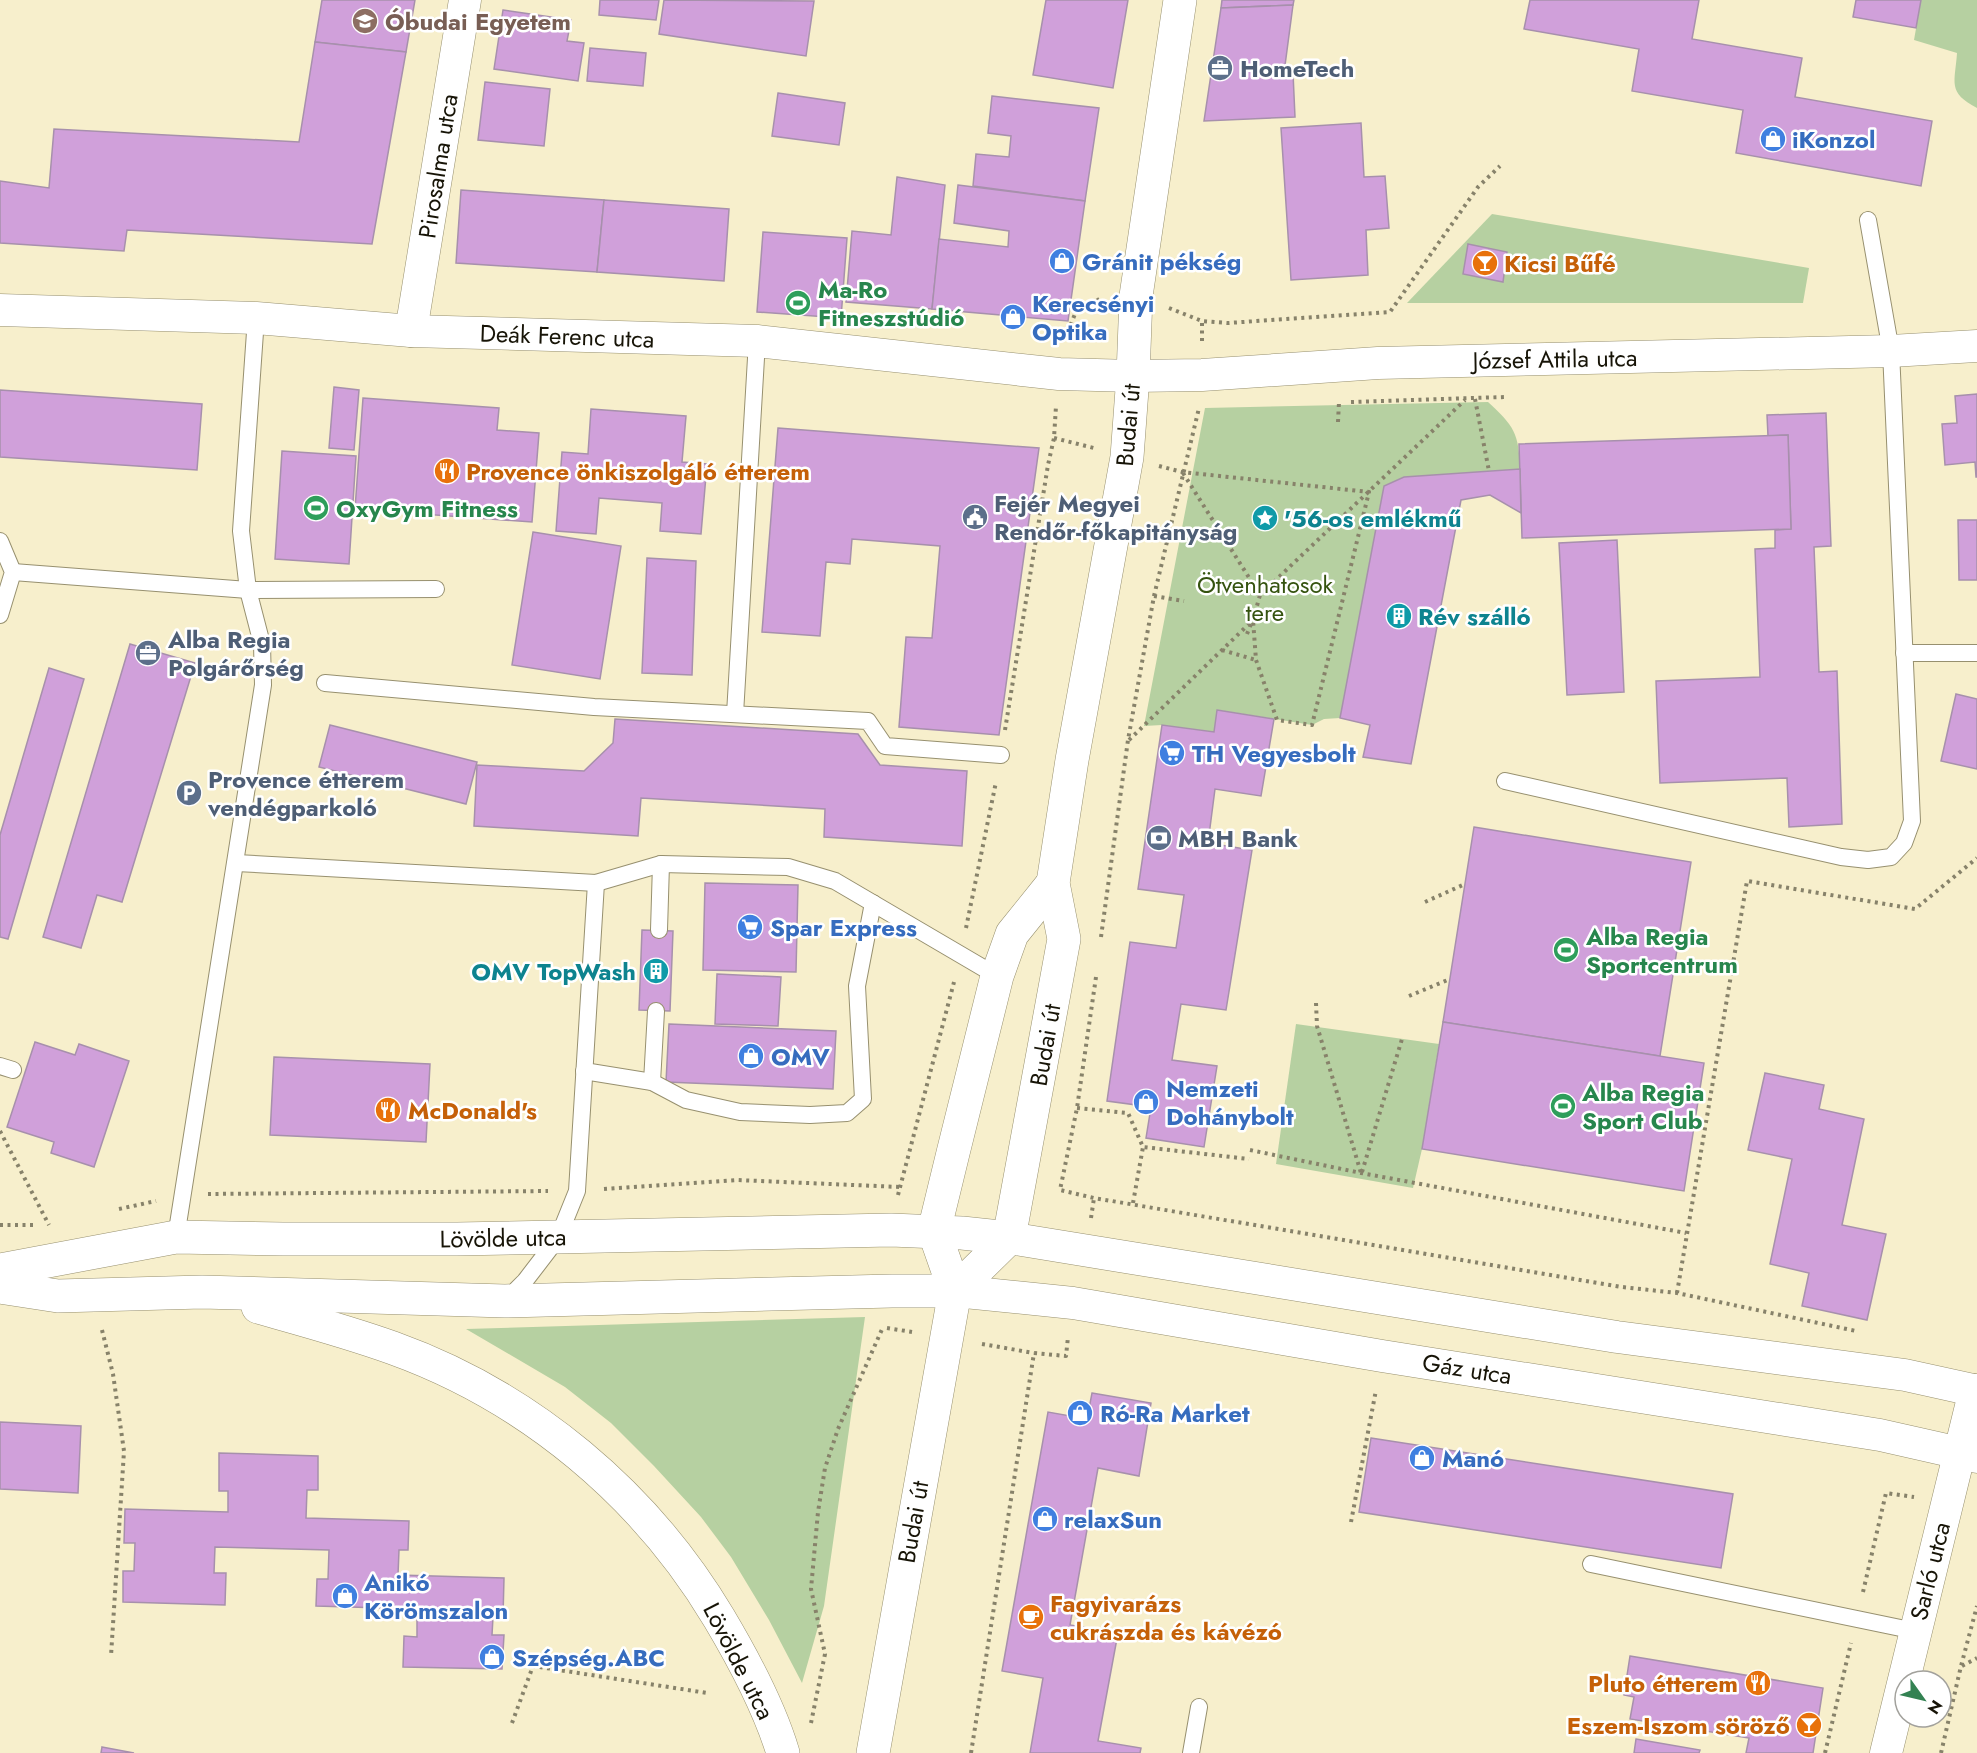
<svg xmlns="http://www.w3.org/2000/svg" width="1977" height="1753" font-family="Jost,sans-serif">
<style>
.green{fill:#b6d0a1}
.building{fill:#d0a0da;stroke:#a790ac;stroke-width:1.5}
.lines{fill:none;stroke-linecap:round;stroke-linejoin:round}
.lane-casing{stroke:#97906f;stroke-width:18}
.street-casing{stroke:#97906f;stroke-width:33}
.secondary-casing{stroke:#97906f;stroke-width:34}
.path{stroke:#87826a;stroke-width:4;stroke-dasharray:3 4.5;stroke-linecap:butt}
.lane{stroke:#fff;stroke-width:16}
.street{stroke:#fff;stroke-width:32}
.secondary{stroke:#fff;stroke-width:33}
.labels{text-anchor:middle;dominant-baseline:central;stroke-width:5;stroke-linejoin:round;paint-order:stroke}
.education-label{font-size:24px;font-weight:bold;fill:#785e54;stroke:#fff;text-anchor:start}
.service-label{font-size:24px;font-weight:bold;fill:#4e5e75;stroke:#fff;text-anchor:start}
.shop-label{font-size:24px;font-weight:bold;fill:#366cbe;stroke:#fff;text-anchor:start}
.street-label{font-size:24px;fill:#171407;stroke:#fff}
.food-label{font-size:24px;font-weight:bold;fill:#c56008;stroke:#fff;text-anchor:start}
.leisure-label{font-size:24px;font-weight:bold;fill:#27864d;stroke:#fff;text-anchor:start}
.culture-label{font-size:24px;font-weight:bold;fill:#0d838f;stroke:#fff;text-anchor:start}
.park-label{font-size:24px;fill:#35530f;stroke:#fff}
</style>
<rect width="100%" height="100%" fill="#f7efcc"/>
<g class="green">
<path d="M1921 0H1977V108C1947 92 1955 83 1957 53L1914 40Z"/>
<polygon points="1492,214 1809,268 1803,303 1407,303"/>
<path d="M1488 402C1514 426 1519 433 1520 469L1404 477 1384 486 1340 718 1324 719 1312 725 1218 710 1214 732 1162 725 1144 726 1205 408Z"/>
<polygon points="1296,1024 1439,1044 1422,1149 1413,1188 1276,1164"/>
<polygon points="865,1317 824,1606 802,1683 769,1620 731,1557 701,1517 654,1466 611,1423 565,1387 466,1329"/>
</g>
<g class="building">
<polygon points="322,0 415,0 406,52 315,42"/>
<polygon points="600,0 659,0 656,20 599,15"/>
<polygon points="664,0 814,1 806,56 659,34"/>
<polygon points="1046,0 1128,0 1113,88 1033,75"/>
<polygon points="1222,0 1294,0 1293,5 1221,8"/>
<polygon points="1530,0 1699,0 1692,39 1802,58 1795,97 1932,121 1921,186 1736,153 1743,110 1632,91 1639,49 1524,29"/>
<polygon points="1856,0 1921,0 1916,28 1853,17"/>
<polygon points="1293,5 1284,73 1293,73 1295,117 1204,121 1221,8"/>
<polygon points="503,10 571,20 567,41 584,43 578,81 494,69"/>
<polygon points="315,42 406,52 372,244 127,230 124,251 0,243 0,181 49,188 54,129 299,142"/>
<polygon points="590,48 646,53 643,86 587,81"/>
<polygon points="485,82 550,89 544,146 478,140"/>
<polygon points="778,93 845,103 839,145 772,136"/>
<polygon points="992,96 1099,108 1085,201 973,186 976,154 1009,157 1011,136 988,133"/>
<polygon points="1361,123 1364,177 1385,176 1389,228 1366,230 1368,275 1291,280 1281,128"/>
<polygon points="897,177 945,185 932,309 846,302 852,231 891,235"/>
<polygon points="958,185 1085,201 1068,321 932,309 939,239 1008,247 1009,231 954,223"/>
<polygon points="461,190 604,200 597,272 456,263"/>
<polygon points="604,200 729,209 724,281 597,272"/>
<polygon points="763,232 847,238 841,318 757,312"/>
<polygon points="1468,244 1507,252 1503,282 1463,274"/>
<polygon points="334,387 359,390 354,450 329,448"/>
<polygon points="0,390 202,404 197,470 0,457"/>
<polygon points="1977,394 1977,477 1976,477 1975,462 1945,465 1942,424 1957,423 1955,396"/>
<polygon points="363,398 499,408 497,430 539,433 532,522 355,509"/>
<polygon points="591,409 686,416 682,462 707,464 701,534 660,531 662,503 599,498 596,534 556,531 562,452 588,454"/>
<polygon points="1826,413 1831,546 1814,547 1819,672 1837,671 1842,824 1789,827 1787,778 1660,783 1656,681 1760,677 1755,549 1775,548 1775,530 1791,529 1788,435 1768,436 1767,415"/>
<polygon points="778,428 1039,448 999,735 899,727 906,637 932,638 940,546 852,539 850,564 826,562 820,636 762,632"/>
<polygon points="1788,435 1791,529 1522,538 1519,444"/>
<polygon points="282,451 356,456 349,564 275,559"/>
<polygon points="1520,469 1521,513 1490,495 1461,500 1411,764 1363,757 1370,725 1340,718 1384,486 1404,477"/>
<polygon points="1958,520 1977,520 1977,580 1959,580"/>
<polygon points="533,532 621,546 600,679 512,665"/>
<polygon points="1617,540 1624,692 1567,695 1559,543"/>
<polygon points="647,558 696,561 692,675 642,673"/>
<polygon points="130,644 195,663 122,902 97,895 81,948 43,937"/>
<polygon points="49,668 84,679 8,939 0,937 0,835"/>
<polygon points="1956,694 1977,699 1977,769 1941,761"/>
<polygon points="1217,710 1274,719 1261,796 1215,789 1208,843 1252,850 1226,1010 1181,1004 1172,1060 1217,1066 1204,1147 1146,1138 1151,1107 1107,1101 1130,942 1176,948 1184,895 1138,889 1162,725 1214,732"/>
<polygon points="615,719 858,734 880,765 967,771 962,846 824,837 825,809 641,798 638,836 474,826 477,765 584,771 613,743"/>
<polygon points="330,725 477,762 466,804 319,767"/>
<polygon points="1474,827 1691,862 1660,1056 1443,1022"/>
<polygon points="705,883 798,885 796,972 703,970"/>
<polygon points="642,930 673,931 670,1011 639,1010"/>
<polygon points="717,974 781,977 778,1026 715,1024"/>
<polygon points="1443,1022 1704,1063 1684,1191 1422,1149"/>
<polygon points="669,1024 836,1031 833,1089 666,1082"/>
<polygon points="35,1042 75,1055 79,1044 129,1061 94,1167 51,1153 54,1142 7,1127"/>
<polygon points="274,1057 430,1064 426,1142 270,1135"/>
<polygon points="1765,1073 1824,1085 1819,1109 1864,1119 1842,1225 1886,1234 1867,1320 1802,1306 1809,1273 1770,1264 1792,1159 1748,1150"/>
<polygon points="1092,1393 1151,1403 1139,1476 1098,1468 1070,1625 1118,1633 1098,1741 1141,1748 1140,1753 1030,1753 1043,1678 1002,1671 1048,1412 1087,1419"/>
<polygon points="0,1422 81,1426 78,1493 0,1489"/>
<polygon points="1371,1438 1733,1494 1721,1568 1359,1512"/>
<polygon points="219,1453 318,1456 318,1490 307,1490 306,1518 409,1521 408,1550 399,1550 398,1575 504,1578 503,1617 493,1617 492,1635 504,1635 502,1669 403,1667 404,1636 417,1637 417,1609 316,1606 317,1579 328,1579 329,1550 215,1547 214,1573 226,1573 225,1605 123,1602 123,1571 134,1571 135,1543 124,1543 125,1509 228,1512 228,1491 219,1491"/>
<polygon points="1630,1656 1823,1688 1813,1753 1746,1753 1749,1738 1630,1719 1634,1697 1624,1695"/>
<polygon points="1636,1739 1700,1750 1699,1753 1634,1753"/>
<polygon points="102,1747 134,1753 101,1753"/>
</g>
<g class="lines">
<g class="lane-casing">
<g id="lane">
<polyline points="0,541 13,572 0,615"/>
<polyline points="13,572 248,590 436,589"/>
<polyline points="1904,653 1977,653"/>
<polyline points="325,683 594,707 868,721 885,746 1001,755"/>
<polyline points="735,714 757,341"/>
<polyline points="1505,781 1841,857 1868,860 1891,857 1904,843 1912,821 1891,351 1868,220"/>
<polyline points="236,863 596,883 661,864 788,867 835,881 997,976"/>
<polyline points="659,930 661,864"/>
<polyline points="0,1066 13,1070"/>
<polyline points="584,1071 652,1082 686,1100 740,1112 810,1115 847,1113 863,1099 857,986 873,903"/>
<polyline points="652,1082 656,1011"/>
<polyline points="176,1237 263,685 262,644 248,590 241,531 256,318"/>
<polyline points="506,1300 525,1281 558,1238 577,1191 596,883"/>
<polyline points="1591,1564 1915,1631"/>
<polyline points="1191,1753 1199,1707"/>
</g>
</g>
<g class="street-casing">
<g id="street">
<polyline points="0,310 256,318 411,331 757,341 1059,374 1133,376 1202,375 1378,363 1891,351 1977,346"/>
<polyline points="411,331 465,0"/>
<polyline points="1009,1238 1617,1337 1905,1375 1977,1391"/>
<polyline points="955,1291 1073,1303 1382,1356 1880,1435 1977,1457"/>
<polyline points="1886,1753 1975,1390"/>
</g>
</g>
<g class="secondary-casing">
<g id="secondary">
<polyline points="0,1270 176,1237 283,1239 457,1239 891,1230 962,1233 1009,1238"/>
<polyline points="0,1287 58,1296 202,1292 505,1301 892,1291 955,1291"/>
<polyline points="955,1291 1009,1238 1064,939 1053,883 1072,760 1127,457 1133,376 1136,296 1180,0"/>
<path d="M258 1307C304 1320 349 1332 393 1348 529 1397 645 1494 719 1618 744 1660 769 1706 783 1753"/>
<polyline points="873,1753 955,1291 934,1231 953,1153 997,976 1012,934 1053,883"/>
</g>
</g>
<g class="path">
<polyline points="1169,308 1202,321 1228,323 1390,312 1478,187 1500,166"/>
<polyline points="1065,339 1075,314 1101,298"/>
<polyline points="1202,341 1202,321"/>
<polyline points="1475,399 1489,471"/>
<polyline points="1351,402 1505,397"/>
<polyline points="1338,422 1339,402"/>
<polyline points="1054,438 1094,448"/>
<polyline points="1159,466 1182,472 1369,492 1312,725 1277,720 1256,660 1253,620"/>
<polyline points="1183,473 1260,595"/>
<polyline points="1154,596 1184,601"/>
<polyline points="1253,620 1258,622"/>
<polyline points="1247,634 1251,624"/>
<polyline points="1222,650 1256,660"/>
<polyline points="1005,730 1048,465 1054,438 1056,406"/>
<polyline points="1129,740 1253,620 1260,595 1465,400"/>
<polyline points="1425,902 1465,884"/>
<polyline points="966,928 996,782"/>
<polyline points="1101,937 1128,740 1154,596 1199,408"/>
<polyline points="1096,977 1077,1108 1060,1190 1094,1198 1622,1287 1677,1293 1856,1331"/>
<polyline points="1409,996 1450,979"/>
<polyline points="1316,1003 1317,1026 1361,1173"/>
<polyline points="1077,1108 1128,1113 1143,1147 1249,1159"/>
<polyline points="0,1131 49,1225"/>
<polyline points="1250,1150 1361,1173 1686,1233"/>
<polyline points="1362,1172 1402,1039"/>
<polyline points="604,1189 737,1180 900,1187"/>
<polyline points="208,1194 548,1191"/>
<polyline points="898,1195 954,982"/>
<polyline points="1133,1203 1143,1147"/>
<polyline points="119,1209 156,1201"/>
<polyline points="1091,1218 1094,1198"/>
<polyline points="0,1225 36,1225"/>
<polyline points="1677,1293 1747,881 1915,909 1977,858"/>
<polyline points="887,1328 912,1332"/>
<polyline points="102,1330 113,1374 124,1451 111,1656"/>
<polyline points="982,1344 1034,1353"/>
<polyline points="1351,1522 1376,1390"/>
<polyline points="1863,1592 1886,1493 1914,1497"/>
<polyline points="1962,1666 1977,1658"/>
<polyline points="512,1723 533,1666 707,1693"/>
<polyline points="811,1723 825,1654 811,1589 818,1512 825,1468 838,1429 883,1327"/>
<polyline points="971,1753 1034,1353 1066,1356 1068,1337"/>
<polyline points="1825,1753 1851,1643"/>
<polyline points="1941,1753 1961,1666 1977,1606"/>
</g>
<use href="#lane" class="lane"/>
<use href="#street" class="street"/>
<use href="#secondary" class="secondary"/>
</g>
<defs>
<g id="university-disc" transform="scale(1.35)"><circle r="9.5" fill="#8d6e63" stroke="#fff"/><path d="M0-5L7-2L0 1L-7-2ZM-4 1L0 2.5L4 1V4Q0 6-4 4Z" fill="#fff"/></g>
<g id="office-disc" transform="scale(1.35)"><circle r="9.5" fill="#5c6f8a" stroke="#fff"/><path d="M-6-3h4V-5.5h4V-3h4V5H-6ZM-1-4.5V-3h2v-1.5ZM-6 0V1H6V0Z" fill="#fff"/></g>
<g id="shop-disc" transform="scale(1.35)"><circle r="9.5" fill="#3f7fe0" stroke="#fff"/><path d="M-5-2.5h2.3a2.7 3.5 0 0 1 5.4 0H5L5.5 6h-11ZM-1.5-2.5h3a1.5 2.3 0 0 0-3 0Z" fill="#fff"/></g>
<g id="bar-disc" transform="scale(1.35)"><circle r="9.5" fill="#e8710a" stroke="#fff"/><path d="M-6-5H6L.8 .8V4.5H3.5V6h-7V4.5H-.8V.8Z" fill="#fff"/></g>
<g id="stadium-disc" transform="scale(1.35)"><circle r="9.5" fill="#2e9e5b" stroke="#fff"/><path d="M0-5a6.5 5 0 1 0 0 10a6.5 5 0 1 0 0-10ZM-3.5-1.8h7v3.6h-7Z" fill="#fff"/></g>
<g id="restaurant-disc" transform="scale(1.35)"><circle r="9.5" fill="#e8710a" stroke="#fff"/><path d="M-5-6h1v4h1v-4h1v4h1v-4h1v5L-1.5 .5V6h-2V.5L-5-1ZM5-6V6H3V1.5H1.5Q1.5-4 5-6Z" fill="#fff"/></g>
<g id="civic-disc" transform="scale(1.35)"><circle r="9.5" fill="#5c6f8a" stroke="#fff"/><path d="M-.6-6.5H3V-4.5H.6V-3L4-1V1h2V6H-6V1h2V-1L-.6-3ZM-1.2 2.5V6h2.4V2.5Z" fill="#fff"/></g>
<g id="sight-disc" transform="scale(1.35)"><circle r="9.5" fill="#0f9aa8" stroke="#fff"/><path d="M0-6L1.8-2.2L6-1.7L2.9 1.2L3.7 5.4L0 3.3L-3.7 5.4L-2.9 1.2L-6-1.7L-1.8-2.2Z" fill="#fff"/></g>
<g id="building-disc" transform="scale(1.35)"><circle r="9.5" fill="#0f9aa8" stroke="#fff"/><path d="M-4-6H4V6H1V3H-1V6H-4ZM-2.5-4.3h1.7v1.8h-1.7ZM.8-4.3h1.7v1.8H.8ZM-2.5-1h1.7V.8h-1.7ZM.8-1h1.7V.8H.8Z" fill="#fff"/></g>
<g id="supermarket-disc" transform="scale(1.35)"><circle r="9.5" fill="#3f7fe0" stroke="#fff"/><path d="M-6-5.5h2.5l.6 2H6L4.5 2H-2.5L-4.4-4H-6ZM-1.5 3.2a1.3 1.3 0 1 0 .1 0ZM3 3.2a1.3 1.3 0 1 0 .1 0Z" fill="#fff"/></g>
<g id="parking-disc" transform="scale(1.35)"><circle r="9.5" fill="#5c6f8a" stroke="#fff"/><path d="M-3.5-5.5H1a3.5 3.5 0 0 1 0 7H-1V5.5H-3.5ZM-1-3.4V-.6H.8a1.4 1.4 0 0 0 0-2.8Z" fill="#fff"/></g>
<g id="bank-disc" transform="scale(1.35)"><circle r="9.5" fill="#5c6f8a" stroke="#fff"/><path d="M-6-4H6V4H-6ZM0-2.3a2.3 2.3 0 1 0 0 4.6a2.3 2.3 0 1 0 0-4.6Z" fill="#fff"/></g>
<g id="cafe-disc" transform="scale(1.35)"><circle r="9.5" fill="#e8710a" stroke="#fff"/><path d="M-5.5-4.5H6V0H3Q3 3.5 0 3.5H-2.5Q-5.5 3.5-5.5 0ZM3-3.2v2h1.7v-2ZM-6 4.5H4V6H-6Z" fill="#fff"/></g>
</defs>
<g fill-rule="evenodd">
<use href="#university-disc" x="365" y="21"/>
<use href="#office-disc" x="1220" y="68"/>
<use href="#shop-disc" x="1773" y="139"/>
<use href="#shop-disc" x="1062" y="261"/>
<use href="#bar-disc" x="1485" y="263"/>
<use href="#stadium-disc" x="798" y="303"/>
<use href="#shop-disc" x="1013" y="317"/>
<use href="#restaurant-disc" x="447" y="471"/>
<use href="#stadium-disc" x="316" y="508"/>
<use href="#civic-disc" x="975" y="517"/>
<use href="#sight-disc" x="1265" y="518"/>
<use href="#building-disc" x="1399" y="616"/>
<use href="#office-disc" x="148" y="653"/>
<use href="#supermarket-disc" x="1172" y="753"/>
<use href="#parking-disc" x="189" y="793"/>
<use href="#bank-disc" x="1159" y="838"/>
<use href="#supermarket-disc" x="750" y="927"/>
<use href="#stadium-disc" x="1566" y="950"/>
<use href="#building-disc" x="656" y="971"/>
<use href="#shop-disc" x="751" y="1056"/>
<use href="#shop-disc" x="1146" y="1102"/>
<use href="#stadium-disc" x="1563" y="1106"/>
<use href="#restaurant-disc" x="388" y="1110"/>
<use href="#shop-disc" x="1080" y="1413"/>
<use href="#shop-disc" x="1422" y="1458"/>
<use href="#shop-disc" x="1045" y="1519"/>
<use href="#shop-disc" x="345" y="1596"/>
<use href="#cafe-disc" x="1031" y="1617"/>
<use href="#shop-disc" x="492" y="1657"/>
<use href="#restaurant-disc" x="1758" y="1683"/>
<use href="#bar-disc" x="1809" y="1725"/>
</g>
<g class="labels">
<g class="education-label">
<text x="385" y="21">Óbudai Egyetem</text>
</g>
<g class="service-label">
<text x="1240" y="68">HomeTech</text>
<text x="994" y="503">Fejér Megyei<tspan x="994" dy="28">Rendőr-főkapitányság</tspan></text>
<text x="168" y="639">Alba Regia<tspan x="168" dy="28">Polgárőrség</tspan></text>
<text x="208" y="779">Provence étterem<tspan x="208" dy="28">vendégparkoló</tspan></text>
<text x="1178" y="838">MBH Bank</text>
</g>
<g class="shop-label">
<text x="1792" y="139">iKonzol</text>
<text x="1082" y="261">Gránit pékség</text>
<text x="1032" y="303">Kerecsényi<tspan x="1032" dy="28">Optika</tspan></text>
<text x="1192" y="753">TH Vegyesbolt</text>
<text x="770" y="927">Spar Express</text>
<text x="771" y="1056">OMV</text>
<text x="1166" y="1088">Nemzeti<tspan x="1166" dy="28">Dohánybolt</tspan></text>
<text x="1100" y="1413">Ró-Ra Market</text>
<text x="1442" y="1458">Manó</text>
<text x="1064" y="1519">relaxSun</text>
<text x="364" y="1582">Anikó<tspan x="364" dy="28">Körömszalon</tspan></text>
<text x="512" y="1657">Szépség.ABC</text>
</g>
<g class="street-label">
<text transform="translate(438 166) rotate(-81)">Pirosalma utca</text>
<text transform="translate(567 336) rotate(2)">Deák Ferenc utca</text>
<text transform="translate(1555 359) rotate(-1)">József Attila utca</text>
<text transform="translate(1128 425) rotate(-85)">Budai út</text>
<text transform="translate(1045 1045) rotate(-80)">Budai út</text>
<text transform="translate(503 1238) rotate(-1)">Lövölde utca</text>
<text transform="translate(1467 1369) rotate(9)">Gáz utca</text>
<text transform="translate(913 1522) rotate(-80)">Budai út</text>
<text transform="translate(1930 1571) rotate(-76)">Sarló utca</text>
<text transform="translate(739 1661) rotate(63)">Lövölde utca</text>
</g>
<g class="food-label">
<text x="1504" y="263">Kicsi Bűfé</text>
<text x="466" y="471">Provence önkiszolgáló étterem</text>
<text x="408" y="1110">McDonald's</text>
<text x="1050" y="1603">Fagyivarázs<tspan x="1050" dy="28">cukrászda és kávézó</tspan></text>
<text x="1738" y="1683" text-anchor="end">Pluto étterem</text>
<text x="1790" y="1725" text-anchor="end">Eszem-Iszom söröző</text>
</g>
<g class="leisure-label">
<text x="818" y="289">Ma-Ro<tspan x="818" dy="28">Fitneszstúdió</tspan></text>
<text x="336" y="508">OxyGym Fitness</text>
<text x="1586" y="936">Alba Regia<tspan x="1586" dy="28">Sportcentrum</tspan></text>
<text x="1582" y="1092">Alba Regia<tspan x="1582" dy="28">Sport Club</tspan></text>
</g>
<g class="culture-label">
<text x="1284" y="518">'56-os emlékmű</text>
<text x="1418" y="616">Rév szálló</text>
<text x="636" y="971" text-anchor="end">OMV TopWash</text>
</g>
<g class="park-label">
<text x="1265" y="584">Ötvenhatosok<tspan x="1265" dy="28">tere</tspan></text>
</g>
</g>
<g transform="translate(1923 1699) rotate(124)"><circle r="28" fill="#ffffff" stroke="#a2a19c" stroke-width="1.5"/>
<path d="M0-4.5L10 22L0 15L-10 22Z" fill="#338252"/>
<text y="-9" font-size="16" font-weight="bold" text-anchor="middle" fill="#171407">N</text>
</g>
</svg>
